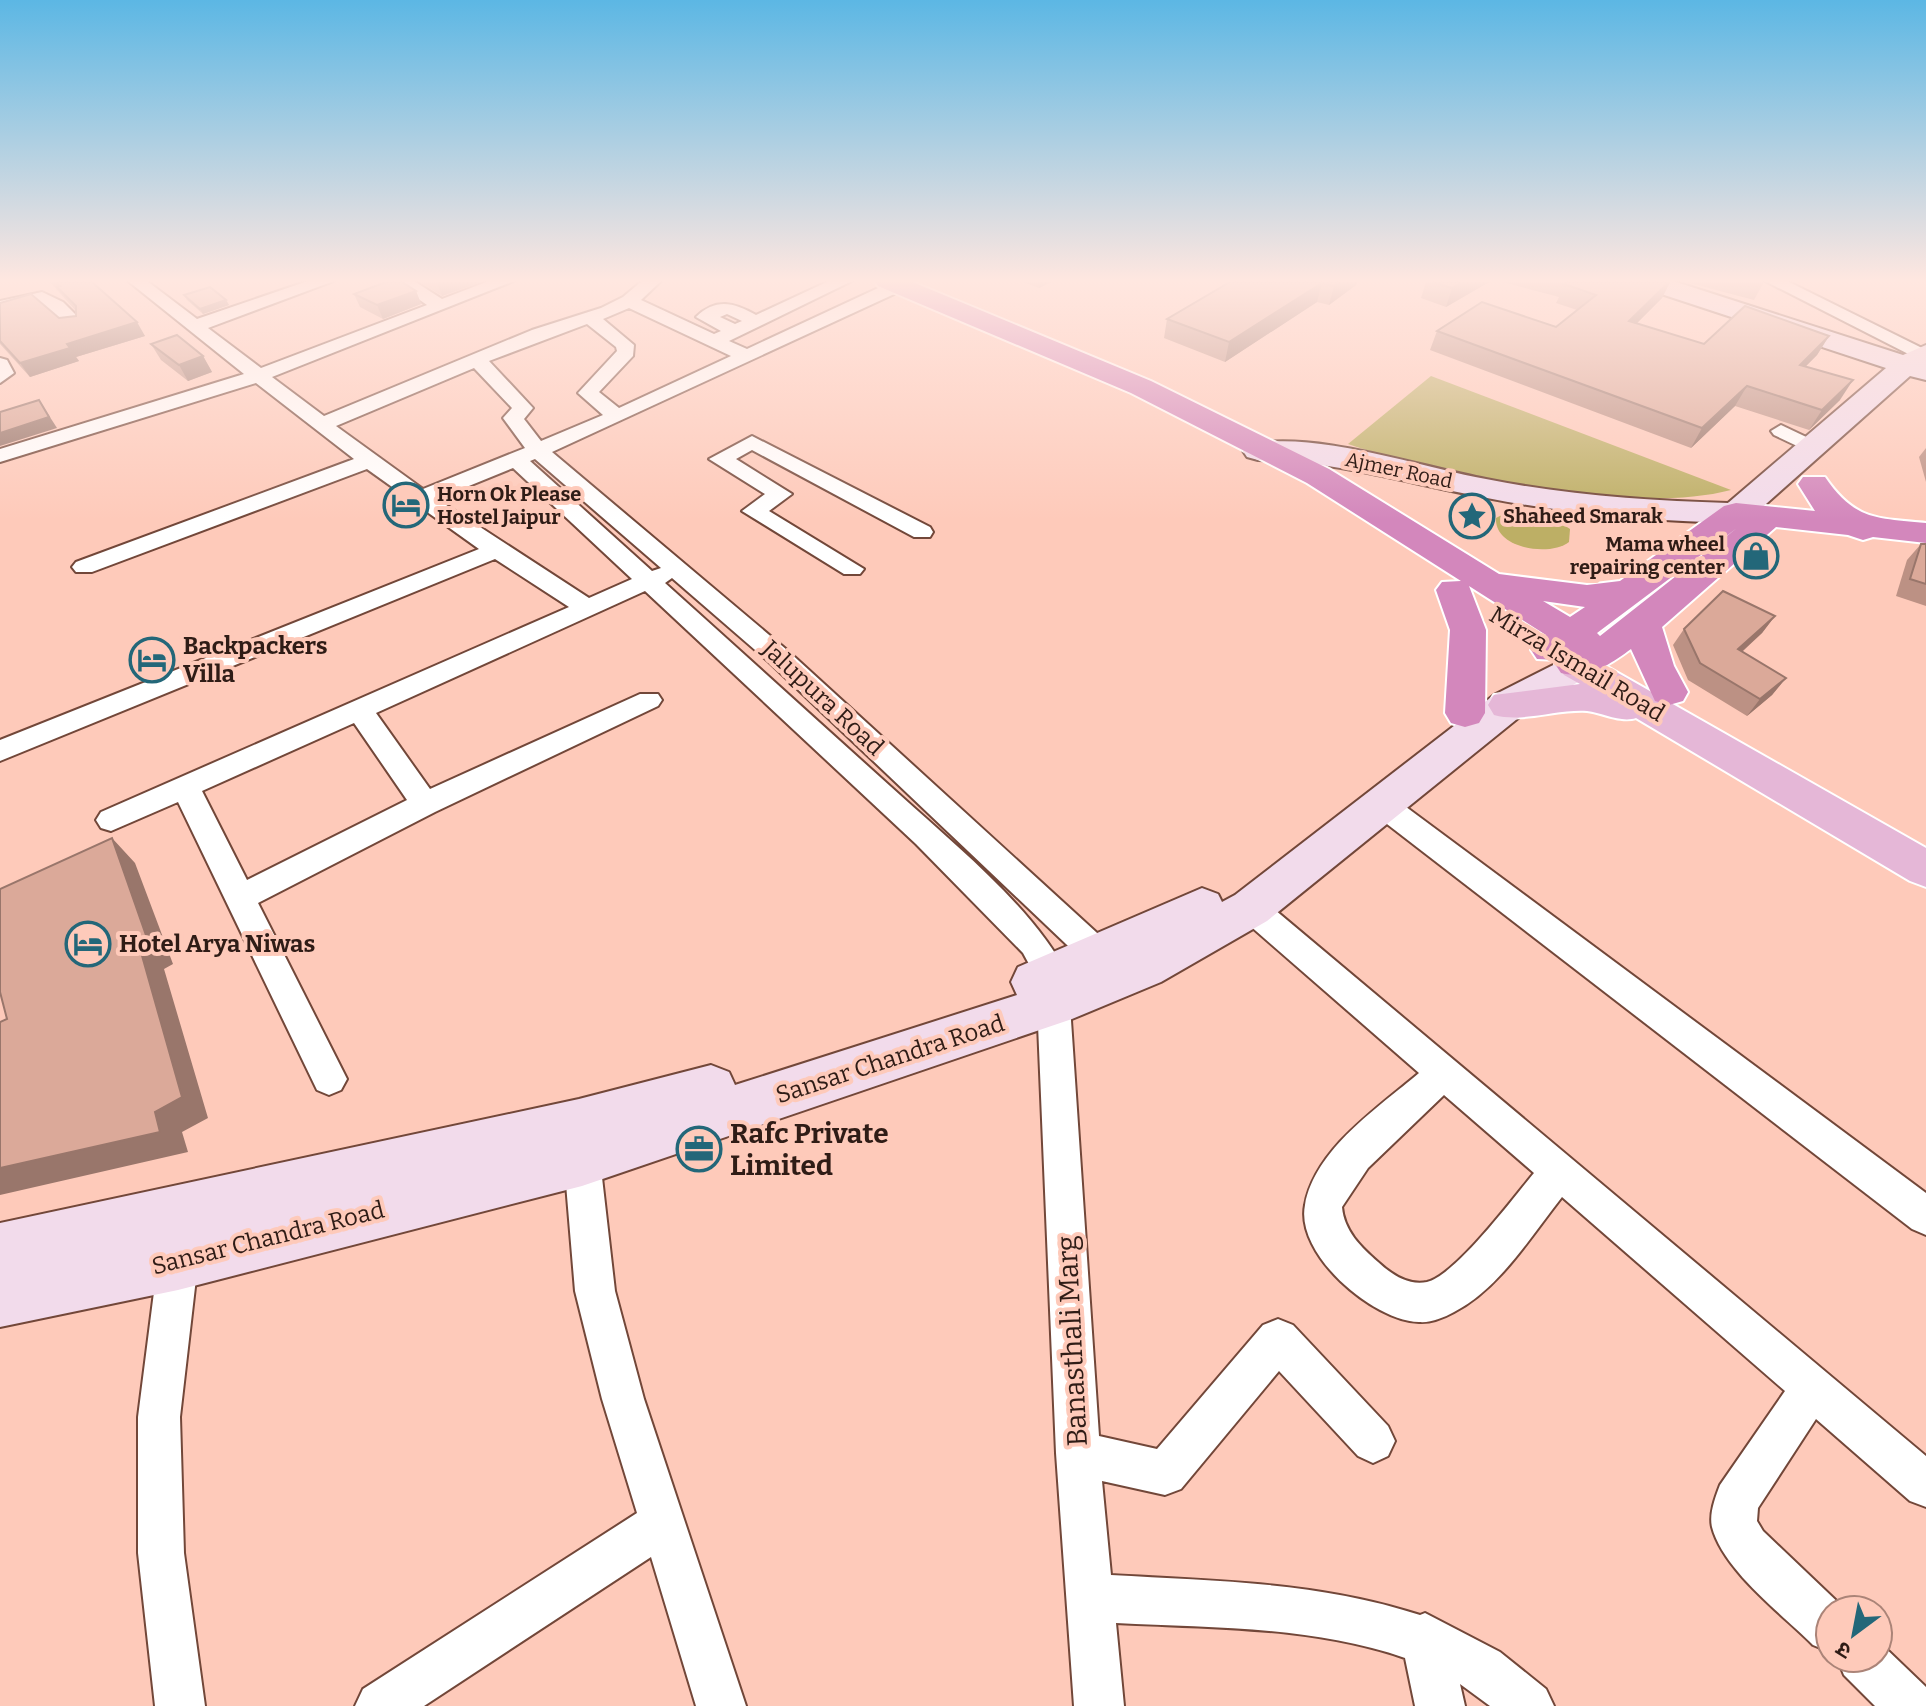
<svg xmlns="http://www.w3.org/2000/svg" width="1926" height="1706" font-family="Bitter,'Noto Sans Devanagari',serif">
<style>
.green{fill:#bdaf65}
.lines{fill:none;stroke-linecap:round;stroke-linejoin:round}
.street-casing{stroke:#724739;stroke-width:4}
.secondary-casing{stroke:#724739;stroke-width:4}
.primary-casing{stroke:#fff;stroke-width:4}
.highway-casing{stroke:#fff;stroke-width:4}
.street{fill:#fff;fill-rule:evenodd}
.secondary{fill:#f2dbeb;fill-rule:evenodd}
.primary{fill:#e5b7d7;fill-rule:evenodd}
.highway{fill:#d387bc;fill-rule:evenodd}
.wall{fill:#bc9184}
.shaded-wall{fill:#99766b}
.building{fill:#dba999;stroke:#99766b;stroke-width:2}
.labels{text-anchor:middle;dominant-baseline:central;stroke-width:8;stroke-linejoin:round;paint-order:stroke}
.far-street-label{font-size:20px;fill:#2f1c16;stroke:#fecaba}
.far-poi-label{font-size:20px;font-weight:bold;fill:#2f1c16;stroke:#fecaba;text-anchor:start}
.poi-label{font-size:24px;font-weight:bold;fill:#2f1c16;stroke:#fecaba;text-anchor:start}
.street-label{font-size:24px;fill:#2f1c16;stroke:#fecaba}
.near-poi-label{font-size:28px;font-weight:bold;fill:#2f1c16;stroke:#fecaba;text-anchor:start}
.near-street-label{font-size:28px;fill:#2f1c16;stroke:#fecaba}
</style>
<rect width="100%" height="100%" fill="#fecaba"/>
<g class="green">
<path d="M1431 376 1731 490C1631 516 1446 478 1348 444Z"/>
<path d="M1515 508 1544 512 1570 529 1569 542C1550 557 1494 549 1496 518Z"/>
</g>
<g class="lines">
<g class="street-casing">
<g id="street">
<path d="M128 281H147L197 319 308 281H334L208 328 261 368 427 305 393 281H414L442 299 489 281H514L272 377 324 416 532 330 601 308 623 297 642 281H661L641 300 714 334 721 331 696 317C716 297 735 303 756 315L829 281H852L729 341 747 349 891 282H903V290L552 452 787 650 1108 943 1124 968 1120 978C1101 984 1096 977 1086 963L769 662 672 578 665 583C743 653 821 724 900 795 955 845 1036 910 1068 976L1099 1436 1157 1449 1263 1325 1278 1319 1293 1325 1388 1426 1395 1441 1388 1456 1373 1463 1358 1456 1279 1371 1181 1489 1165 1495 1102 1481 1111 1575C1216 1581 1320 1582 1420 1615L1425 1613 1500 1652 1546 1689 1554 1706H1490L1460 1684 1465 1706H1415L1405 1658C1313 1626 1213 1628 1116 1623L1124 1706H1074L1056 1453 1036 977 1023 953 916 844 645 591 376 713 430 789 640 694H658L662 700 658 706 435 812 258 903 347 1079 341 1090 329 1095 317 1090 178 802 111 831 101 828 96 820 101 812 569 607 495 559 0 761V740L479 549 367 469 92 572H76L72 567 76 562 354 459 256 383 0 462V449L244 374ZM629 308 731 356 619 408 599 392 633 356 634 345 603 319ZM727 314 742 321 735 324 720 317ZM587 324 616 347 617 351 578 393 603 415 541 441 524 419 533 408 489 361ZM474 368 512 408 503 418 525 448 423 489 336 426ZM535 459 661 568 652 571 530 461ZM513 468 632 579 589 598 437 499ZM354 723 407 800 247 880 202 791Z"/>
<polygon points="1765,281 1787,281 1926,350 1926,363"/>
<polygon points="42,292 63,302 82,321 82,329 70,329 39,303 0,311 0,301"/>
<polygon points="0,358 7,360 14,373 0,383"/>
<polygon points="1781,425 1821,444 1824,448 1814,454 1774,435 1771,431"/>
<polygon points="752,436 930,527 933,532 930,537 914,537 752,450 736,459 792,494 769,511 864,569 860,574 844,574 742,511 765,494 709,459"/>
<polygon points="1384,795 1394,798 1926,1193 1926,1235 1912,1229 1374,814 1370,806 1374,798"/>
<path d="M1251 895 1262 899 1926 1456V1507L1910 1501 1816 1419 1758 1508 1757 1521 1763 1531 1846 1610H1830V1652L1813 1645C1782 1614 1723 1570 1712 1527 1709 1514 1715 1498 1720 1485L1785 1391 1562 1197C1531 1236 1499 1289 1454 1312 1443 1318 1431 1323 1419 1322 1373 1321 1295 1254 1305 1205 1315 1149 1379 1107 1419 1073L1240 917 1235 908 1240 899ZM1444 1095 1534 1173C1514 1197 1456 1275 1427 1282 1408 1286 1391 1274 1378 1262 1361 1247 1344 1231 1342 1207L1368 1168Z"/>
<polygon points="582,1142 595,1147 600,1160 615,1291 644,1399 746,1706 696,1706 651,1557 424,1706 355,1706 363,1689 637,1513 602,1399 575,1291 564,1160 569,1147"/>
<polygon points="178,1241 192,1247 198,1261 180,1417 184,1553 205,1706 155,1706 138,1553 138,1417 158,1261 164,1247"/>
<polygon points="1878,1641 1926,1687 1926,1706 1875,1706 1844,1675 1837,1658 1878,1658"/>
</g>
</g>
<g class="secondary-casing">
<g id="secondary">
<path d="M1634 281H1673L1903 355 1926 345V380L1910 376 1748 520 1736 523C1652 521 1569 514 1487 498 1410 484 1337 461 1258 460L1247 457 1243 451 1247 445C1311 429 1421 467 1486 479 1566 495 1647 501 1728 503L1886 368 1637 286Z"/>
<polygon points="1577,653 1590,657 1596,666 1590,675 1522,715 1267,921 1161,982 1072,1019 582,1186 178,1290 0,1327 0,1223 579,1099 711,1065 729,1072 735,1085 1017,995 1011,982 1018,967 1202,888 1218,894 1222,902 1235,895 1494,695"/>
</g>
</g>
<g class="primary-casing">
<path id="primary" d="M1577 653 1590 657 1926 848V887L1910 881 1636 718C1621 723 1603 713 1587 711 1557 709 1523 723 1494 715L1488 705 1494 695 1580 684 1564 675 1558 666 1564 657Z"/>
</g>
<g class="highway-casing">
<path id="highway" d="M875 281H910L1151 381 1329 469 1499 574 1587 585 1620 581 1724 506 1736 503 1815 511 1798 484 1803 477H1825C1855 521 1877 518 1926 523V543L1873 537 1863 540 1848 535 1776 527 1662 627 1674 666 1688 692 1683 701 1669 705 1655 701 1631 649C1611 664 1587 680 1561 673L1555 664 1558 660 1537 659 1531 650 1546 635 1469 586 1486 630 1485 713 1479 723 1465 727 1451 723 1445 713 1450 630 1436 590 1442 582 1461 581 1307 483 1131 393 878 286ZM1737 528 1600 636 1597 633ZM1543 601 1585 607 1570 617Z"/>
</g>
<use href="#street" class="street"/>
<use href="#secondary" class="secondary"/>
<use href="#primary" class="primary"/>
<use href="#highway" class="highway"/>
</g>
<g class="wall">
<polygon points="50,282 92,282 145,336 76,357 79,361 30,377 0,344 0,303 59,318 76,316 76,311"/>
<polygon points="382,282 402,282 416,291 421,304 383,319 360,307 354,294 384,282"/>
<polygon points="420,282 481,282 442,296"/>
<polygon points="1023,282 1051,282 1039,288"/>
<polygon points="1230,282 1357,282 1356,285 1329,305 1317,302 1225,362 1164,338 1167,319"/>
<polygon points="1426,282 1489,282 1446,307 1421,298"/>
<polygon points="1503,282 1670,282 1662,298 1637,323 1704,344 1829,336 1817,355 1805,367 1840,400 1809,430 1735,406 1691,448 1430,350 1437,331 1556,327 1577,310 1556,303 1559,297"/>
<polygon points="1686,282 1764,282 1754,300"/>
<polygon points="184,295 226,300 229,305 203,314 187,300"/>
<polygon points="151,344 203,356 212,372 188,381 161,360"/>
<polygon points="1926,448 1926,482 1919,457"/>
<polygon points="1921,544 1926,544 1926,606 1896,596 1907,560"/>
<polygon points="1775,616 1762,633 1742,652 1786,678 1772,695 1747,716 1688,680 1673,645 1684,629"/>
</g>
<g class="shaded-wall">
<polygon points="437,282 481,282 442,296"/>
<polygon points="1040,282 1051,282 1039,288"/>
<polygon points="1340,282 1357,282 1356,285 1329,305 1334,286"/>
<polygon points="1464,282 1489,282 1446,307 1452,288"/>
<polygon points="1669,282 1670,282 1662,298 1620,340 1629,321"/>
<polygon points="1322,283 1317,302 1225,362 1229,342"/>
<polygon points="416,291 421,304 383,319 377,305"/>
<polygon points="226,300 229,305 203,314 200,309"/>
<polygon points="137,322 145,336 76,357 79,361 30,377 20,363 67,344"/>
<polygon points="1829,336 1817,355 1788,384 1800,365"/>
<polygon points="203,356 212,372 188,381 179,365"/>
<polygon points="1853,380 1840,400 1809,430 1822,410"/>
<polygon points="1747,386 1735,406 1691,448 1702,428"/>
<polygon points="39,400 57,428 0,446 0,433"/>
<polygon points="1775,616 1762,633 1726,666 1738,649"/>
<polygon points="1786,678 1772,695 1747,716 1760,699"/>
<polygon points="112,838 135,863 173,964 164,969 208,1118 182,1132 188,1152 0,1195 0,1168 155,1112"/>
</g>
<g class="building">
<polygon points="55,282 92,282 137,322 67,344 70,348 20,363 0,341 0,303 31,294 59,318 76,316 76,306 57,287 60,286"/>
<polygon points="386,282 402,282 416,291 377,305 354,294"/>
<polygon points="1230,282 1340,282 1334,286 1322,283 1229,342 1167,319"/>
<polygon points="1433,282 1464,282 1452,288"/>
<polygon points="1567,282 1669,282 1629,321 1704,344 1745,306 1829,336 1800,365 1853,380 1822,410 1747,386 1702,428 1437,331 1482,302 1556,327 1596,295 1564,284"/>
<polygon points="210,287 226,300 200,309 184,295"/>
<polygon points="177,335 203,356 179,365 151,344"/>
<polygon points="39,400 49,417 0,433 0,412"/>
<polygon points="1921,544 1926,544 1926,584 1910,579"/>
<polygon points="1723,591 1775,616 1738,649 1786,678 1760,699 1700,663 1684,629"/>
<polygon points="112,838 148,941 139,945 182,1097 155,1112 160,1132 0,1168 0,1022 7,1019 0,992 0,889"/>
</g>
<linearGradient id="sky" x2="0" y2="1"><stop stop-color="#5cb7e4"/><stop offset="0.54" stop-color="#ffe7e0"/><stop offset="1" stop-color="#ffe7e0" stop-opacity="0"/></linearGradient>
<rect width="1926" height="520" fill="url(#sky)"/>
<defs>
<g id="hotel-ring" transform="scale(2.3)"><circle r="9.5" fill="#fecaba" stroke="#236779" stroke-width="1.5"/><path d="M-6-4.5h1.5V1H6V5H4.5V3h-9V5H-6ZM-4 0a1.8 1.8 0 1 1 3.6 0ZM.5 0V-2.5h3Q6-2.5 6 0Z" fill="#236779"/></g>
<g id="sight-ring" transform="scale(2.3)"><circle r="9.5" fill="#fecaba" stroke="#236779" stroke-width="1.5"/><path d="M0-6L1.8-2.2L6-1.7L2.9 1.2L3.7 5.4L0 3.3L-3.7 5.4L-2.9 1.2L-6-1.7L-1.8-2.2Z" fill="#236779"/></g>
<g id="shop-ring" transform="scale(2.3)"><circle r="9.5" fill="#fecaba" stroke="#236779" stroke-width="1.5"/><path d="M-5-2.5h2.3a2.7 3.5 0 0 1 5.4 0H5L5.5 6h-11ZM-1.5-2.5h3a1.5 2.3 0 0 0-3 0Z" fill="#236779"/></g>
<g id="office-ring" transform="scale(2.3)"><circle r="9.5" fill="#fecaba" stroke="#236779" stroke-width="1.5"/><path d="M-6-3h4V-5.5h4V-3h4V5H-6ZM-1-4.5V-3h2v-1.5ZM-6 0V1H6V0Z" fill="#236779"/></g>
</defs>
<g fill-rule="evenodd">
<use href="#hotel-ring" x="406" y="505"/>
<use href="#sight-ring" x="1472" y="516"/>
<use href="#shop-ring" x="1756" y="556"/>
<use href="#hotel-ring" x="152" y="660"/>
<use href="#hotel-ring" x="88" y="944"/>
<use href="#office-ring" x="699" y="1149"/>
</g>
<g class="labels">
<g class="far-street-label">
<text transform="translate(1399 470) rotate(12)">Ajmer Road</text>
</g>
<g class="far-poi-label">
<text x="437" y="494">Horn Ok Please<tspan x="437" dy="23">Hostel Jaipur</tspan></text>
<text x="1503" y="516">Shaheed Smarak</text>
<text x="1725" y="544" text-anchor="end">Mama wheel<tspan x="1725" dy="23">repairing center</tspan></text>
</g>
<g class="poi-label">
<text x="183" y="646">Backpackers<tspan x="183" dy="28">Villa</tspan></text>
<text x="119" y="944">Hotel Arya Niwas</text>
</g>
<g class="street-label">
<text transform="translate(1577 664) rotate(31)">Mirza Ismail Road</text>
<text transform="translate(823 698) rotate(43)">Jalupura Road</text>
<text transform="translate(890 1059) rotate(-18)">Sansar Chandra Road</text>
<text transform="translate(268 1238) rotate(-14)">Sansar Chandra Road</text>
</g>
<g class="near-poi-label">
<text x="730" y="1133">Rafc Private<tspan x="730" dy="32">Limited</tspan></text>
</g>
<g class="near-street-label">
<text transform="translate(1072 1341) rotate(-93)">Banasthali Marg</text>
</g>
</g>
<g transform="translate(1854 1634) rotate(212)"><circle r="38" fill="#fecaba" stroke="#ab8478" stroke-width="2"/>
<path d="M0-6L14 30L0 20L-14 30Z" fill="#236779"/>
<text y="-12" font-size="22" font-weight="bold" text-anchor="middle" fill="#2f1c16">उ</text>
</g>
</svg>
